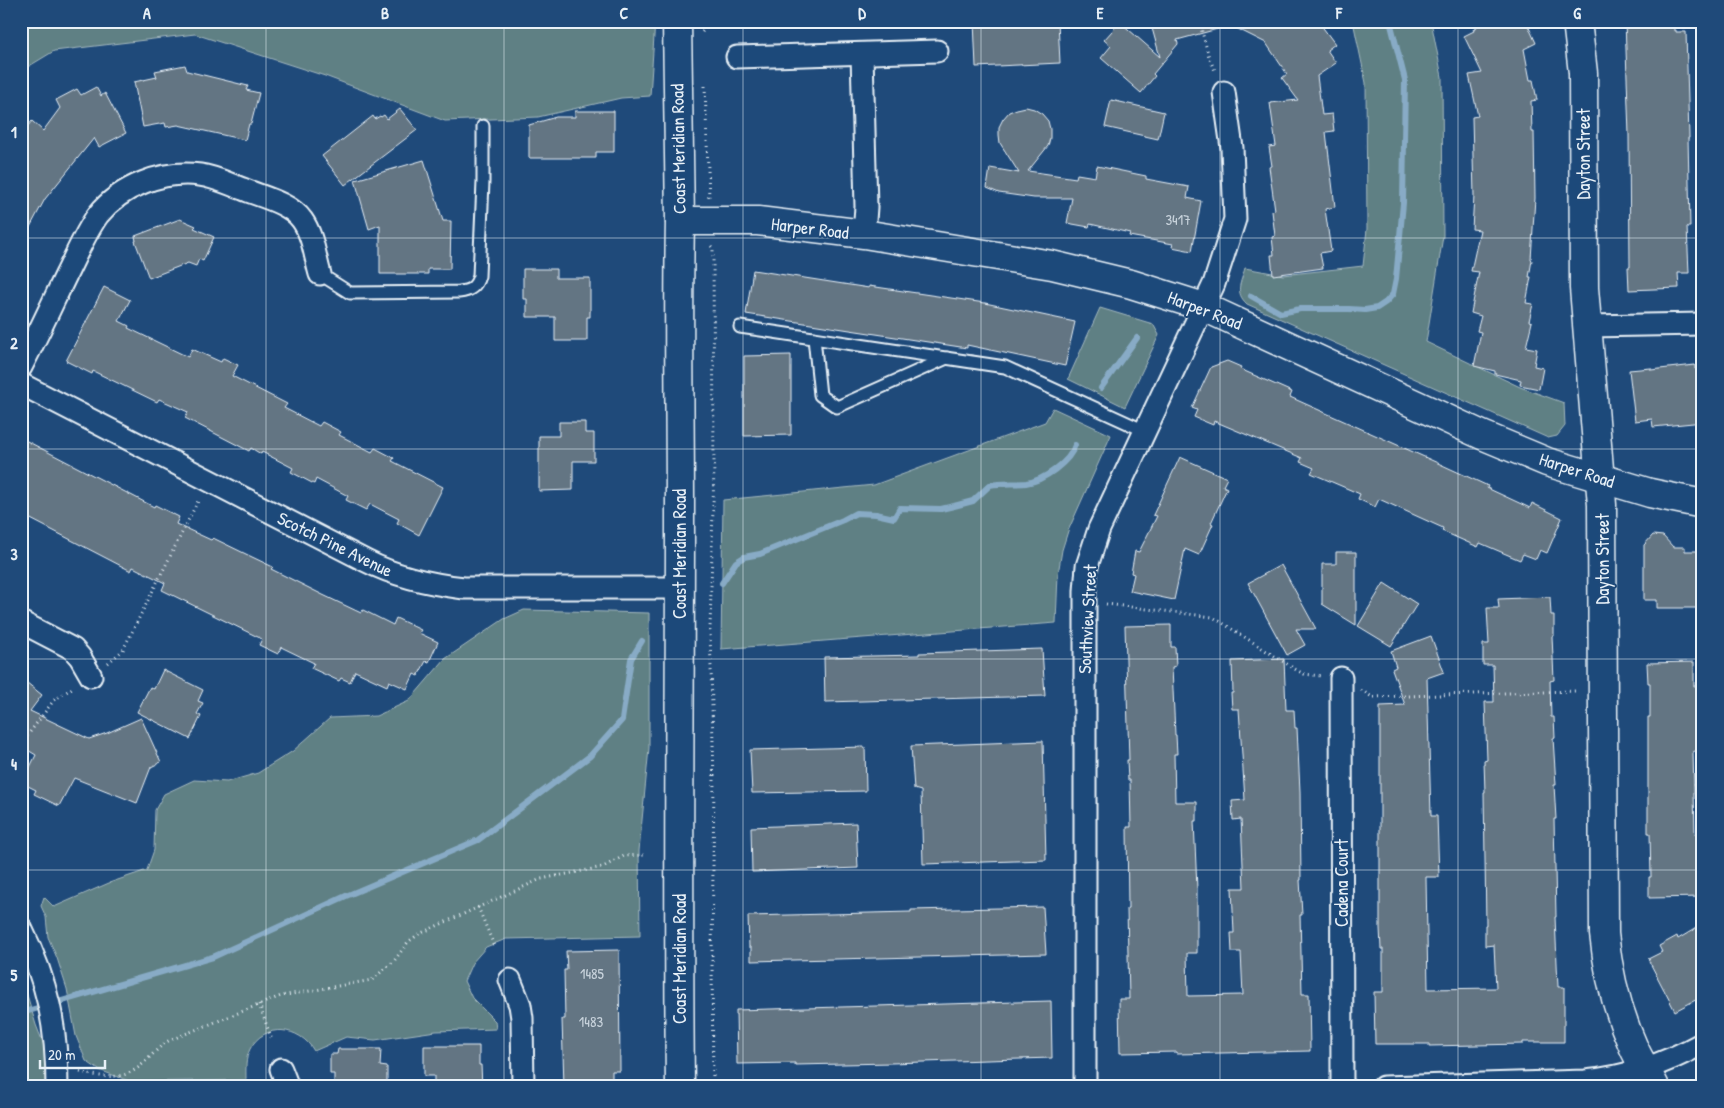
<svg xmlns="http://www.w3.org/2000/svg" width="1724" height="1108" font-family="'Patrick Hand',sans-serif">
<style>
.green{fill:#5f8084;stroke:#a4b8be}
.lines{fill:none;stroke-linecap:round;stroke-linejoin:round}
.stream{stroke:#88abc6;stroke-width:6}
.building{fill:#637483;stroke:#e8f1f8}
.service-casing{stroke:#e8f1f8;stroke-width:15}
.minor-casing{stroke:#e8f1f8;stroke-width:25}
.tertiary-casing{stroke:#e8f1f8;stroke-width:31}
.secondary-casing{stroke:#e8f1f8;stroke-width:31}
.path{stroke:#e8f1f8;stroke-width:3;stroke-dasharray:1 4;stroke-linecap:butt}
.service{stroke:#1f4a7a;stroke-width:11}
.minor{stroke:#1f4a7a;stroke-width:21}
.tertiary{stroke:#1f4a7a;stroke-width:28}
.secondary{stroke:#1f4a7a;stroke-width:28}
.grid{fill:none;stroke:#e8f1f8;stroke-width:1;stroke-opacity:0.55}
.labels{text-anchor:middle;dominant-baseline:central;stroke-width:4;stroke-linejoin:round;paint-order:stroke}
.number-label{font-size:15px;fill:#c7d2db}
.street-label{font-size:18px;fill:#e8f1f8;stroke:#1f4a7a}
.neatline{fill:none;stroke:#e8f1f8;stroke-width:2}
.grid-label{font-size:16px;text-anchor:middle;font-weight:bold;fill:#e8f1f8}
</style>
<rect width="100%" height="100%" fill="#1f4a7a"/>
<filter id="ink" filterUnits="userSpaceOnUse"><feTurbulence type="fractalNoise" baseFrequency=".02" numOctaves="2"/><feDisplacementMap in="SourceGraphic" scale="10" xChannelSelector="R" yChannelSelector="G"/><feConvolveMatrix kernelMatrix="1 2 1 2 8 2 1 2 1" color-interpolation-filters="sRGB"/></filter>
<g filter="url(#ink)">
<g class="green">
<polygon points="21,21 655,21 650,96 621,98 538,117 445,121 325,76 195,34 54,51 21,71"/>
<path d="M1353 21H1431L1442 77 1443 236 1426 342 1520 387 1564 403 1565 426 1557 436 1548 438 1247 304C1234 292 1241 283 1245 268L1283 275 1363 266 1367 229 1366 83Z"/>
<polygon points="1100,308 1153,324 1159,335 1125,407 1068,379"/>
<polygon points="1053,408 1111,435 1068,531 1062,550 1058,574 1056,623 721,649 723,500 874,485 1045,422"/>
<path d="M524 610 649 613V748L639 851 640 936 506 939 486 947 472 963 464 981 472 998 495 1021 496 1029 436 1031 375 1040 346 1037 314 1051C300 1026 264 1022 250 1049 245 1059 246 1069 246 1080L132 1082 99 1070 86 1061 76 1036 67 989 57 958 48 937 46 917 41 906 44 897 54 907 109 883 147 870 154 850 155 810 164 794 194 780 227 782 258 773 293 751 330 718 376 716 409 701 445 659 504 619Z"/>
<polygon points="21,975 36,1025 52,1065 48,1087 21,1087"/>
</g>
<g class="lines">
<g class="stream">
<polyline points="1251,296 1281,313 1300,309 1349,309 1365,310 1377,308 1386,302 1393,294 1396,279 1403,203 1405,80 1390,21"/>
<polyline points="1101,388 1137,338"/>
<path d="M722 583 736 562 744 557 760 554 843 520 856 513 876 514 894 518 900 508 941 509 954 506 973 501 990 485C1002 483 1014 484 1026 483 1043 481 1070 462 1075 445"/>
<polyline points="21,1013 213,957 346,896 478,840 590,756 622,720 631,659 642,641"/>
</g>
</g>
<g class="building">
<polygon points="974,21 1058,21 1060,63 976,67"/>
<polygon points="1150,21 1318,21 1335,44 1327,50 1336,63 1317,76 1322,115 1332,114 1334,131 1326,132 1335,207 1325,209 1331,251 1320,253 1323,268 1273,275 1271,255 1274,255 1272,237 1275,236 1272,211 1275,210 1269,167 1272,166 1269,147 1276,146 1270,103 1298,100 1282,78 1287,74 1266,43 1224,22 1225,27 1177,40 1178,44 1153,74 1155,76 1141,93 1101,58 1111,46 1104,40 1120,22 1160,57"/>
<polygon points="1475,21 1526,21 1536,43 1524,49 1530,80 1533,80 1537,100 1531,101 1532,132 1534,132 1535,198 1531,259 1532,260 1529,277 1531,277 1526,303 1533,304 1529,321 1532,322 1526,347 1537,349 1534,366 1543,368 1539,389 1520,385 1521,380 1495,374 1495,371 1474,366 1481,332 1477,331 1481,316 1471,313 1479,272 1471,271 1480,230 1472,229 1474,196 1472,117 1478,116 1469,75 1482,73 1464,36 1474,31 1473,29 1477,27"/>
<polygon points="1625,21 1674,21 1674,30 1676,30 1676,32 1686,32 1689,138 1688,138 1690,227 1687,227 1689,273 1678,273 1679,288 1629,290 1628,267 1630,267 1629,135"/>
<polygon points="185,65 187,71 248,86 246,90 259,93 251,124 249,124 245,140 178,125 166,127 165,123 143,127 134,82 157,77 155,71"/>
<polygon points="96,87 101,96 105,93 126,133 99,147 94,138 45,199 21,244 21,134 32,121 43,131 60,108 56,100 77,89 81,95"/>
<polygon points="1111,100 1164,112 1158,139 1105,127"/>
<polygon points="1026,107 1034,109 1042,114 1048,121 1050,129 1050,138 1048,146 1028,171 1076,178 1077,174 1095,177 1097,166 1146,176 1146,179 1189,187 1187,198 1201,201 1192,251 1172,247 1173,244 1129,236 1130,233 1090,224 1089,227 1067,223 1072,198 1034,198 999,193 987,188 990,168 1019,173 1000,143 999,135 999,127 1003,119 1009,112 1017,109"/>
<polygon points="400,109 417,130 345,185 322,156 373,116 375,119 380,116 381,117 384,115 387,119"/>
<polygon points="575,111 614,111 614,152 596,152 596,158 529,158 529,125 556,117 575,117"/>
<polygon points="424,160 443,221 451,221 450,269 428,269 428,274 380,274 380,225 369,229 355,180"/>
<polygon points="180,219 196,226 194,228 214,237 203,261 199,259 196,266 188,263 149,278 135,241 136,241 135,236"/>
<polygon points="523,269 556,269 556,278 590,278 590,317 587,317 587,341 555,341 555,317 527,317 527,299 523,299"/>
<polygon points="753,270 869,288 869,286 985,303 1075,322 1065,366 967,345 967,348 746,314"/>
<polygon points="104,287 130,300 119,321 129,326 128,328 188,357 192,349 221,362 223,358 238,365 232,376 287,404 284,408 319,426 322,422 341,432 339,435 372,452 375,448 394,458 392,461 443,487 419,535 397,523 399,519 370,504 366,510 346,500 348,496 316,479 314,484 291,472 293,468 262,452 261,454 251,448 249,451 185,418 188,412 159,399 157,402 93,371 92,374 66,361"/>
<polygon points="791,355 791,435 744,436 744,356"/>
<polygon points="1227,361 1241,367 1240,369 1292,392 1290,397 1440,464 1488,486 1487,488 1530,508 1532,503 1562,518 1547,553 1540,550 1536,559 1523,554 1520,560 1480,543 1478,547 1442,531 1443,528 1379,499 1375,507 1358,499 1360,494 1311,473 1314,468 1300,462 1302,458 1214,421 1213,425 1194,417 1197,410 1192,408 1211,367"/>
<polygon points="1695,365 1695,369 1703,368 1703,422 1653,427 1652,419 1635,421 1629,370 1651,368 1651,370"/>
<polygon points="559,422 585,422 585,433 594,433 594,461 573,461 573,490 539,491 539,436 559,436"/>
<polygon points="21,438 154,507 155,505 179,517 176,524 211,540 213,538 250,556 273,567 271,569 323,595 361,613 363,610 393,625 396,618 421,630 419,633 438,642 429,662 426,661 418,676 414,674 407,689 389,681 387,686 355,671 350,682 341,678 339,681 311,668 314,663 281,647 278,654 259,645 262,639 162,590 165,583 133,567 131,571 21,514"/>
<polygon points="1180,457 1227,478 1223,486 1227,488 1211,523 1213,524 1199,555 1185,549 1174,600 1130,591 1134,574 1131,573 1135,551 1139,552 1157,516 1153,515"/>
<polygon points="1653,535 1663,536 1673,547 1685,547 1685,551 1703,551 1703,608 1657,608 1657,600 1644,600 1644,545"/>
<polygon points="1336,552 1356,552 1356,625 1322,604 1322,564 1336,564"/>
<polygon points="1281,565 1316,629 1296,629 1305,645 1287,655 1248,583"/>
<polygon points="1384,583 1417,604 1391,646 1358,626"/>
<polygon points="1550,597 1551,615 1554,615 1554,636 1552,636 1554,680 1550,681 1551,717 1554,717 1555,738 1553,738 1556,785 1554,785 1556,819 1554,819 1556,917 1555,917 1558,987 1564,987 1564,1042 1523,1042 1523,1044 1429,1046 1429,1044 1375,1044 1374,992 1383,992 1383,949 1381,949 1380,928 1380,706 1405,705 1392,669 1396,667 1391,651 1431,636 1444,672 1427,678 1431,816 1437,816 1439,877 1426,877 1426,879 1428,989 1496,988 1494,945 1485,946 1485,925 1486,925 1484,792 1485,792 1484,761 1487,760 1485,702 1494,702 1493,665 1483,665 1483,644 1489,644 1487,608 1499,608 1498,599"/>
<polygon points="1171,625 1171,647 1175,647 1176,666 1172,667 1175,735 1176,735 1177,754 1174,754 1175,802 1197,802 1197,821 1194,821 1197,889 1197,953 1187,953 1188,996 1243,995 1241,952 1232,952 1231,933 1234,933 1232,888 1244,888 1241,819 1233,820 1232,801 1245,800 1239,709 1232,709 1231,693 1233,693 1232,661 1284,659 1286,710 1294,710 1295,728 1297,728 1300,792 1301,880 1300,880 1302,915 1300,915 1302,994 1309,994 1310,1051 1177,1054 1177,1052 1120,1053 1119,999 1129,999 1127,909 1128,909 1127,827 1131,827 1130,780 1128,780 1127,760 1129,760 1125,626"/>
<polygon points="1042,649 1045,696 825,702 824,657 919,655 919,653"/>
<polygon points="1694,662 1694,686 1697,686 1697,750 1693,752 1695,834 1703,834 1703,897 1649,898 1649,877 1651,877 1650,833 1648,833 1648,717 1650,717 1650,683 1648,683 1647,663"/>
<polygon points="163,670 203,690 198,701 203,703 197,714 201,716 190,739 137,712 150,687 154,689"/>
<polygon points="21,678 42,695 30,711 89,739 107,733 141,718 161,762 151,767 137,803 74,778 59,806 34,794 36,790 22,783 36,755 21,746"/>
<polygon points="1043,741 1046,860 923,864 921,791 914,789 911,746"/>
<polygon points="865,747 866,791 752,793 750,750"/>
<polygon points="856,823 858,868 752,872 751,827"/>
<polygon points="1043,907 1046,954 751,961 751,947 749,947 748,916 911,912 911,910"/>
<polygon points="1703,924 1703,996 1675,1011 1648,959 1662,952 1659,946 1677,936 1678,939"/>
<polygon points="619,950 620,1071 612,1071 612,1087 564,1087 562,1019 565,1019 564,970 567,970 566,951"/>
<polygon points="1051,1001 1052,1058 891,1063 795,1065 795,1063 737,1064 736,1010"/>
<polygon points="424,1046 479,1046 479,1065 481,1065 482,1087 434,1087 434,1076 424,1076"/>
<polygon points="338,1049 381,1049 380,1066 387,1067 387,1087 334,1087 334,1074 330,1074 330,1054 337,1054"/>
</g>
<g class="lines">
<g class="service-casing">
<g id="service">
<path d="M320 274 350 293 459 292C470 291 476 287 479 276L483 182V126"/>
<polyline points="740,327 1005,367 1145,431"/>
<polyline points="814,338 820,395 837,407 947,358"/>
</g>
</g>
<g class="minor-casing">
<g id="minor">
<polyline points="862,54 866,207 864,234"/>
<polyline points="737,57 937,51"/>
<polyline points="1587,326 1703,324"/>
<path d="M21 367C37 337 51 306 66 275 76 255 85 233 98 215 121 186 163 170 200 175 215 177 229 184 243 189 262 197 290 203 302 220 313 235 315 257 320 274"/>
<path d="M21 384 366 561C397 577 430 584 464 588H679"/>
<polyline points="21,622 73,649 80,657 91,676"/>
<polyline points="1341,678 1342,1087"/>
<path d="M21 928C48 983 57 1026 57 1087"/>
<polyline points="510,980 520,1005 522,1018 523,1087"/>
<polyline points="281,1069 288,1087"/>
<polyline points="1085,1087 1085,591 1087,566 1099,529 1214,284 1235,219 1232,148 1224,92"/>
<path d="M1383 1087 1585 1081C1628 1077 1665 1064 1703 1043"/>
</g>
</g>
<g class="tertiary-casing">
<g id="tertiary">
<polyline points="677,21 680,221 758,221 864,234 1052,265 1131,284 1204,307 1482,435 1547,462 1650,493 1703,504"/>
<path d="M1577 21 1583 73 1584 288 1602 505 1604 934C1608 973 1617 1010 1633 1046 1639 1060 1648 1073 1655 1087"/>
</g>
</g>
<g class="secondary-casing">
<path id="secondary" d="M680 1087C678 895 680 704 680 513 680 415 678 319 680 221"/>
</g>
<g class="path">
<polyline points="1199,21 1209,57 1216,73"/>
<polyline points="702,32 712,21"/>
<polyline points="705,86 709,197"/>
<polyline points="711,246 713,248 714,466 710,631 714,780 712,957 713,1087"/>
<polyline points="1106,604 1213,617 1298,671 1304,674 1321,676"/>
<polyline points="108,663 123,650 199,499"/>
<polyline points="1361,690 1372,697 1575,691"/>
<polyline points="21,744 54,700 74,687"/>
<polyline points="478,907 495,948"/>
<polyline points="259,1004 272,1040"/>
<path d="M80 1072C96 1076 115 1080 131 1072 146 1065 155 1048 170 1040L281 996 372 980 394 961 408 942 419 934 541 879 603 867 624 856 646 855"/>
</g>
<use href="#service" class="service"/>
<use href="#minor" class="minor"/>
<use href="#tertiary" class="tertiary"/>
<use href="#secondary" class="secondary"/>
</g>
</g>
<path class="grid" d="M266 21V1087M504 21V1087M743 21V1087M981 21V1087M1220 21V1087M1458 21V1087M21 238H1703M21 449H1703M21 659H1703M21 870H1703"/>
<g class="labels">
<g class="number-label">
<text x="1178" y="219">3417</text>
<text x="592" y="973">1485</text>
<text x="591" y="1021">1483</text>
</g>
<g class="street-label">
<text transform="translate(678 149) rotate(-91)">Coast Meridian Road</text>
<text transform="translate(1583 154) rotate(-90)">Dayton Street</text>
<text transform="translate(810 228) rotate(7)">Harper Road</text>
<text transform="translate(1205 310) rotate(21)">Harper Road</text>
<text transform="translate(1577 470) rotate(18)">Harper Road</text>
<text transform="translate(335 544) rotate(26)">Scotch Pine Avenue</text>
<text transform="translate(679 554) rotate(-90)">Coast Meridian Road</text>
<text transform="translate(1602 559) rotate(-90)">Dayton Street</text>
<text transform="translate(1087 619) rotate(-87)">Southview Street</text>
<text transform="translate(1341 883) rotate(-90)">Cadena Court</text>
<text transform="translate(679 959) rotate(-90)">Coast Meridian Road</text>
</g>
</g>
<rect width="1724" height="1108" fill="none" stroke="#1f4a7a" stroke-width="55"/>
<path d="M40 1060v8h65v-8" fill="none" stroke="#e8f1f8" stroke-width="2.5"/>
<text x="48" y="1060" font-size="15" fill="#e8f1f8" stroke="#1f4a7a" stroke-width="4" paint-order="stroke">20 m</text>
<rect x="28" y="28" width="1668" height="1052" class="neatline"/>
<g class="grid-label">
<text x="147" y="19">A</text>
<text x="385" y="19">B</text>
<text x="624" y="19">C</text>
<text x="862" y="19">D</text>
<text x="1100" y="19">E</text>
<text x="1339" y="19">F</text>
<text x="1577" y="19">G</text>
<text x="14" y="138">1</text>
<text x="14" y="349">2</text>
<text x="14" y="560">3</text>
<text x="14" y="770">4</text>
<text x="14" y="981">5</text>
</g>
</svg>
